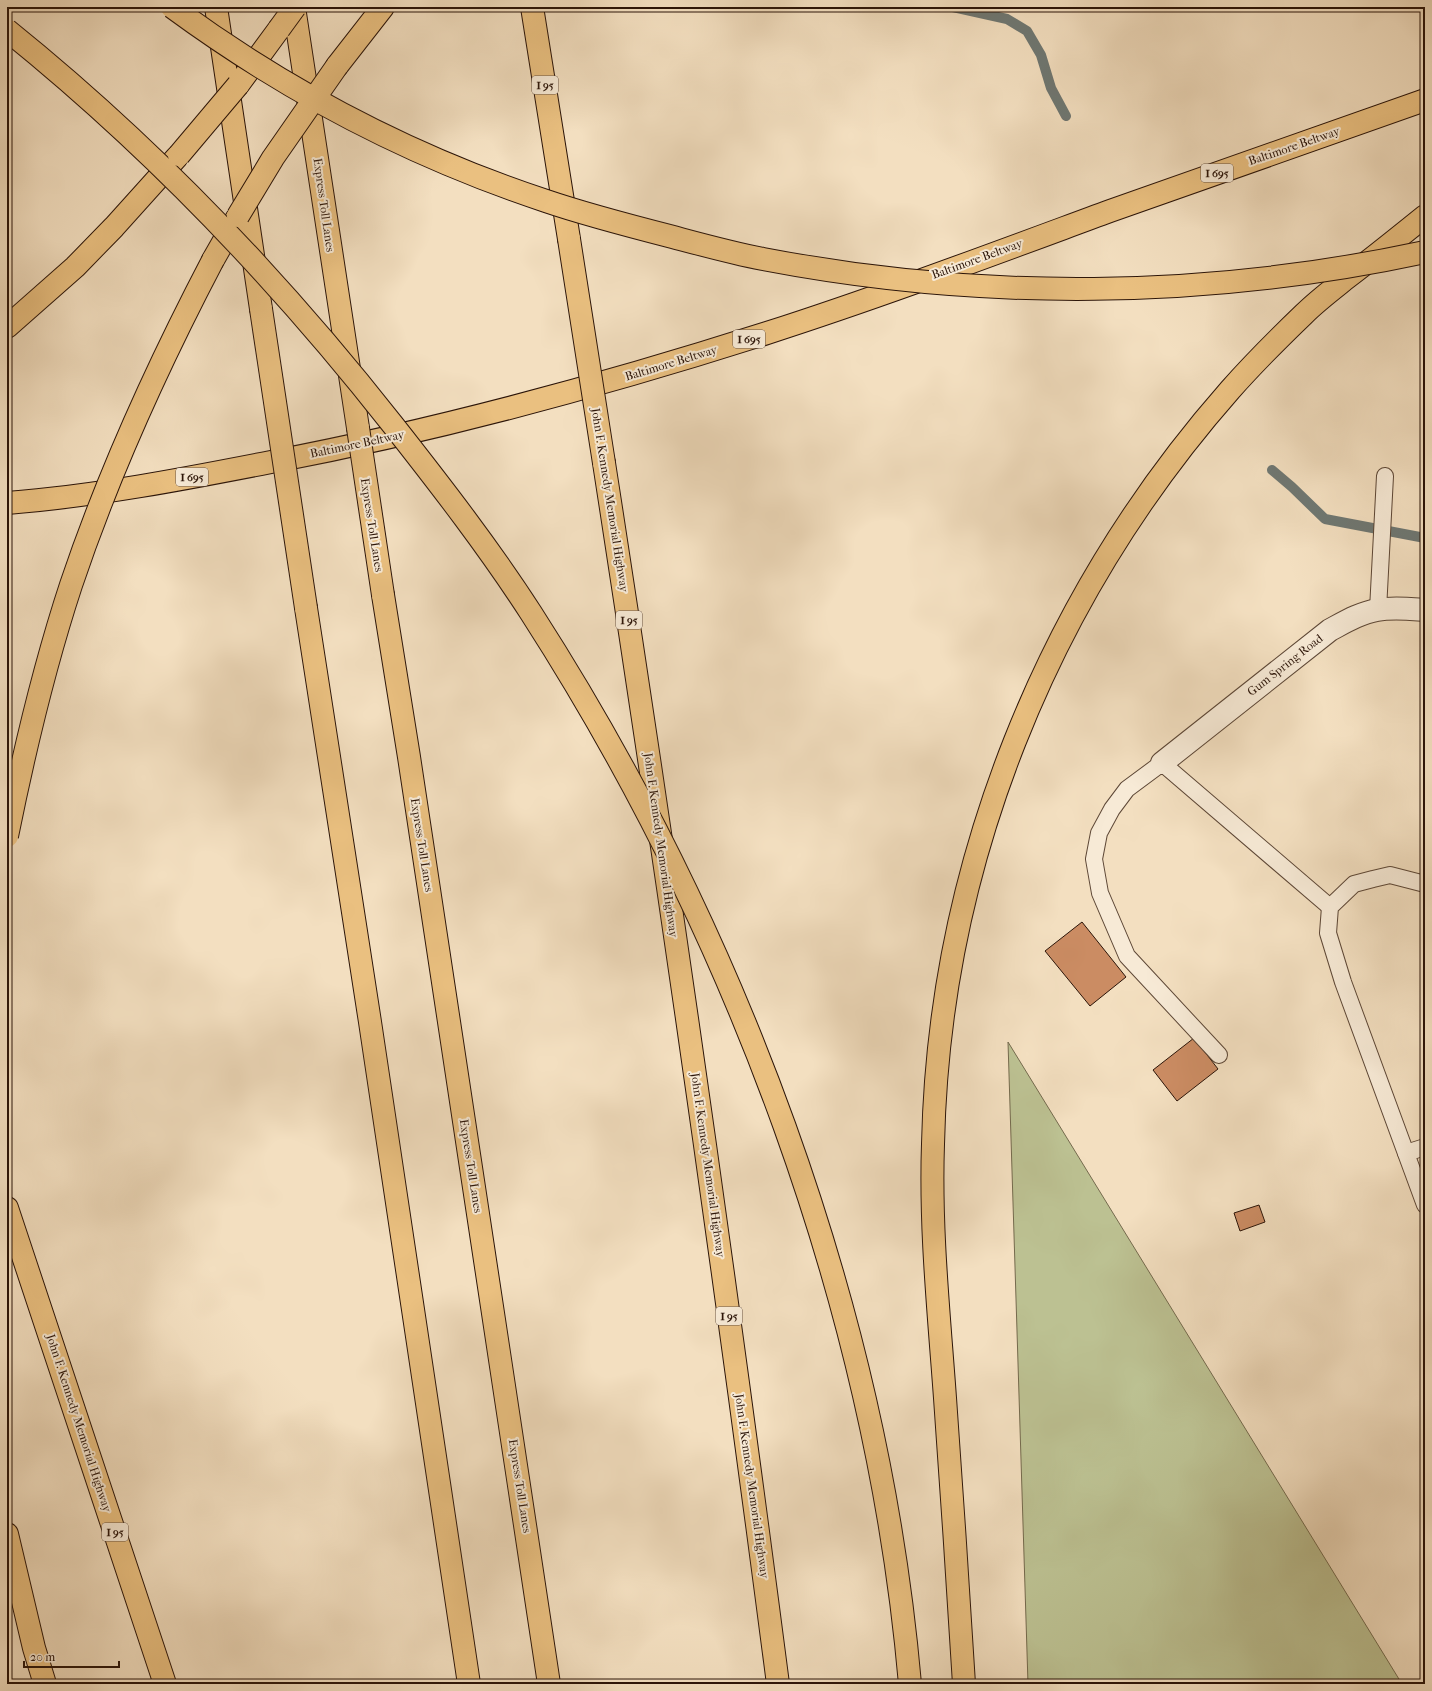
<svg xmlns="http://www.w3.org/2000/svg" width="1432" height="1691" font-family="'IM FELL French Canon',serif">
<style>
.green{fill:#bcc192;stroke:#746a4d}
.lines{fill:none;stroke-linecap:round;stroke-linejoin:round}
.stream{stroke:#6f7873;stroke-width:10}
.building{fill:#cb8c63;stroke:#2b1408}
.service-casing{stroke:#5d4736;stroke-width:18}
.minor-casing{stroke:#5d4736;stroke-width:24}
.motorway-casing{stroke:#2b1408;stroke-width:24}
.service{stroke:#f7ead6;stroke-width:16}
.minor{stroke:#f7ead6;stroke-width:22}
.motorway{stroke:#eac080;stroke-width:22}
.motorway-bridge-casing{stroke:#2b1408;stroke-width:24;stroke-linecap:butt}
.motorway-bridge{stroke:#eac080;stroke-width:22}
.labels{text-anchor:middle;dominant-baseline:central;stroke-width:4;stroke-linejoin:round;paint-order:stroke}
.shield{fill:#f7ead6;stroke:#685446;stroke-width:1}
.shield-label{font-size:11px;font-weight:bold;fill:#2b1408}
.street-label{font-size:12px;fill:#2b1408;stroke:#f7ead6}
</style>
<rect width="100%" height="100%" fill="#f3dfc0"/>
<filter id="stains"><feTurbulence type="fractalNoise" baseFrequency=".005" numOctaves="4"/><feColorMatrix values="0 0 0 0 .2 0 0 0 0 .09 0 0 0 0 .02 0 0 0 .5 -.17"/></filter>
<radialGradient id="worn" r=".72"><stop offset=".6" stop-color="#630" stop-opacity="0"/><stop offset="1" stop-color="#630" stop-opacity=".3"/></radialGradient>
<polygon class="green" points="1008,1042 1402,1684 1028,1684"/>
<g class="lines">
<g class="stream">
<polyline points="953,7 1007,19 1027,31 1041,55 1051,88 1066,116"/>
<polyline points="1272,470 1292,487 1325,519 1425,538"/>
</g>
</g>
<g class="building">
<polygon points="1082,922 1126,977 1090,1006 1045,951"/>
<polygon points="1194,1038 1218,1069 1177,1101 1153,1070"/>
<polygon points="1259,1205 1265,1222 1240,1231 1234,1213"/>
</g>
<g class="lines">
<g class="service-casing">
<g id="service">
<polyline points="1378,610 1385,476"/>
<polyline points="1425,884 1390,875 1373,879 1354,884 1330,907 1328,933 1343,982 1425,1205"/>
<polyline points="1219,1055 1127,956 1100,893 1094,859 1099,833 1112,809 1127,789 1162,763 1330,907"/>
<polyline points="1406,1153 1425,1147"/>
</g>
</g>
<g class="minor-casing">
<path id="minor" d="M1162 763 1330 630C1345 622 1360 613 1377 610 1393 607 1410 609 1425 610"/>
</g>
<g class="motorway-casing">
<g id="motorway">
<polyline points="216,7 261,309"/>
<polyline points="294,7 358,428"/>
<polyline points="532,7 569,239"/>
<polyline points="337,66 383,7"/>
<polyline points="238,85 279,29"/>
<polyline points="213,260 237,218"/>
<polyline points="7,327 75,267 114,227 177,157"/>
<path d="M604 463C667 869 725 1276 778 1684"/>
<path d="M7 503C96 496 184 479 271 462 439 430 604 385 767 333 882 296 996 253 1110 211 1215 174 1320 137 1425 100"/>
<polyline points="383,595 409,757 549,1684"/>
<polyline points="306,608 370,1022 469,1684"/>
<polyline points="7,1208 165,1684"/>
<polyline points="7,1534 34,1648 45,1684"/>
<path d="M964 1684C958 1589 952 1493 945 1398 939 1314 930 1229 933 1144 939 867 1046 599 1230 390 1253 364 1279 338 1304 314 1317 301 1333 289 1348 277 1374 257 1399 237 1425 216"/>
</g>
</g>
<use href="#service" class="service"/>
<use href="#minor" class="minor"/>
<use href="#motorway" class="motorway"/>
<g class="motorway-bridge-casing">
<g id="motorway-bridge">
<path d="M172 7C285 90 413 157 546 201 587 215 630 226 673 237 703 245 732 253 763 259 982 301 1206 299 1425 252"/>
<polyline points="279,29 295,7"/>
<path d="M7 30C151 146 279 280 393 425 441 486 489 548 531 613 735 930 877 1308 910 1684"/>
<polyline points="179,155 238,85"/>
<polyline points="238,216 273,158 337,66"/>
<polyline points="569,239 604,463"/>
<polyline points="261,309 306,608"/>
<polyline points="358,428 383,595"/>
<path d="M7 836C24 752 44 667 71 585 109 472 158 365 213 260"/>
</g>
</g>
<use href="#motorway-bridge" class="motorway-bridge"/>
</g>
<g class="labels">
<g class="shield">
<rect x="532" y="76" width="26" height="18" rx="3"/>
<rect x="1201" y="164" width="32" height="18" rx="3"/>
<rect x="733" y="330" width="32" height="18" rx="3"/>
<rect x="176" y="468" width="32" height="18" rx="3"/>
<rect x="616" y="611" width="26" height="18" rx="3"/>
<rect x="716" y="1307" width="26" height="18" rx="3"/>
<rect x="102" y="1523" width="26" height="18" rx="3"/>
</g>
<g class="shield-label">
<text x="545" y="85">I 95</text>
<text x="1217" y="173">I 695</text>
<text x="749" y="339">I 695</text>
<text x="192" y="477">I 695</text>
<text x="629" y="620">I 95</text>
<text x="729" y="1316">I 95</text>
<text x="115" y="1532">I 95</text>
</g>
<g class="street-label">
<text transform="translate(1294 146) rotate(-19)">Baltimore Beltway</text>
<text transform="translate(324 205) rotate(82)">Express Toll Lanes</text>
<text transform="translate(977 259) rotate(-20)">Baltimore Beltway</text>
<text transform="translate(671 363) rotate(-17)">Baltimore Beltway</text>
<text transform="translate(357 444) rotate(-12)">Baltimore Beltway</text>
<text transform="translate(610 500) rotate(81)">John F. Kennedy Memorial Highway</text>
<text transform="translate(372 525) rotate(81)">Express Toll Lanes</text>
<text transform="translate(1285 665) rotate(-38)">Gum Spring Road</text>
<text transform="translate(422 845) rotate(81)">Express Toll Lanes</text>
<text transform="translate(661 845) rotate(82)">John F. Kennedy Memorial Highway</text>
<text transform="translate(708 1165) rotate(82)">John F. Kennedy Memorial Highway</text>
<text transform="translate(471 1166) rotate(81)">Express Toll Lanes</text>
<text transform="translate(79 1423) rotate(72)">John F. Kennedy Memorial Highway</text>
<text transform="translate(520 1486) rotate(81)">Express Toll Lanes</text>
<text transform="translate(752 1486) rotate(82)">John F. Kennedy Memorial Highway</text>
</g>
</g>
<rect width="1432" height="1691" fill="none" stroke="#f3dfc0" stroke-width="24"/>
<rect x="8" y="8" width="1416" height="1675" fill="none" stroke="#2b1408" stroke-width="2"/>
<rect x="12" y="12" width="1408" height="1667" fill="none" stroke="#2b1408"/>
<path d="M24 1661v6h95v-6" fill="none" stroke="#2b1408" stroke-width="2"/>
<text x="30" y="1661" font-size="12" fill="#2b1408" stroke="#f7ead6" stroke-width="3" paint-order="stroke">20 m</text>
<rect width="100%" height="100%" filter="url(#stains)"/>
<rect width="100%" height="100%" fill="url(#worn)"/>
</svg>
